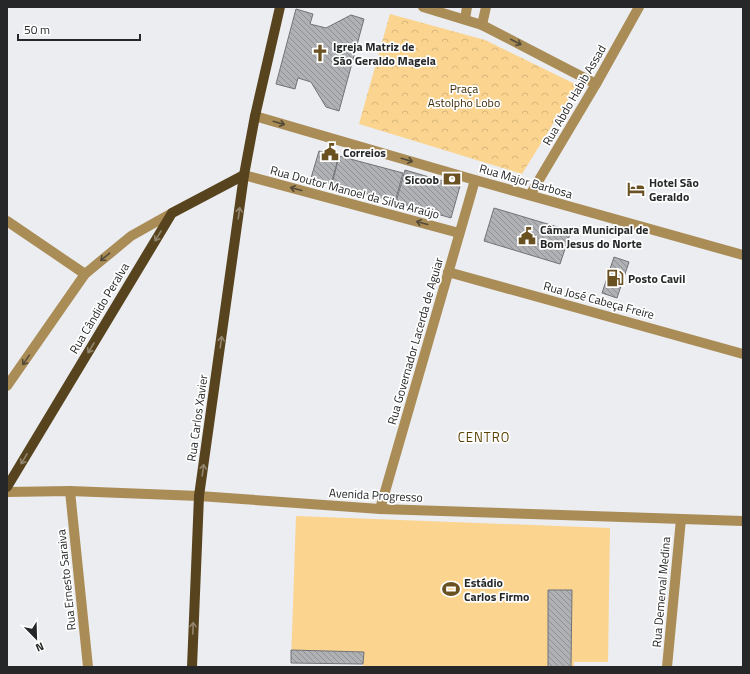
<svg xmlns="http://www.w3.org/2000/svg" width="750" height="674" font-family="'Titillium Web',sans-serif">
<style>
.green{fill:#fbd48f}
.park{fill:url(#park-crowns)}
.building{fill:url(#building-back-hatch);stroke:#717376}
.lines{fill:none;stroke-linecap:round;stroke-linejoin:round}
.minor{stroke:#aa8c57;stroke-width:10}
.tertiary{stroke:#aa8c57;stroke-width:10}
.primary{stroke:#57431e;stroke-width:10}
.oneway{stroke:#544a38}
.oneway2{stroke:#92856d}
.labels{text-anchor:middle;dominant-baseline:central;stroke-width:3.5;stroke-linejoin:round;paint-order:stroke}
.poi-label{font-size:12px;font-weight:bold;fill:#262728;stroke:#fff;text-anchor:start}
.park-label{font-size:12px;fill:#3f2c06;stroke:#fff}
.street-label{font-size:12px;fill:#262728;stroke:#fff}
.neighbourhood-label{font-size:13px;letter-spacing:1px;fill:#5a3f00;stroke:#fff}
</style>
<defs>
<pattern id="park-crowns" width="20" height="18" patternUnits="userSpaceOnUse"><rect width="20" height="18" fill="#fbd48f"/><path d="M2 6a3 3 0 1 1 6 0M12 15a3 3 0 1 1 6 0" fill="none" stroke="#d7b67b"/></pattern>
<pattern id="building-back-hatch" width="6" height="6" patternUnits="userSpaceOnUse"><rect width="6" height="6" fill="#afb1b4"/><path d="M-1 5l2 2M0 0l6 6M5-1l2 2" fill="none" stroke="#8e9092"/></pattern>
</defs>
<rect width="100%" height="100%" fill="#ebedf0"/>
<polygon class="green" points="296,516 610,528 608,662 574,662 574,667 363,667 363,664 291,663"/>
<polygon class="park" points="390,14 485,40 577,85 522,174 359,124"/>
<g class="building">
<polygon points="296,9 313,14 310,24 326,28 351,15 364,19 339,111 326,107 311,82 298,78 295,89 276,84"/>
<polygon points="319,151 339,156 331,184 311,178"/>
<polygon points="339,156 403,173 395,202 332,184"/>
<polygon points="405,170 460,186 451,218 396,202"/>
<polygon points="494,208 571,231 560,264 484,241"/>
<polygon points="614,257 629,262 617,298 602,293"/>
<polygon points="548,590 572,590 571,667 548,667"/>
<polygon points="291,650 364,652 363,664 291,663"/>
</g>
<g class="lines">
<g class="minor">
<polyline points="423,7 482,25 596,84"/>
<polyline points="465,19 467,7"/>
<polyline points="482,25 486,7"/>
<polyline points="255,116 475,180 743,255"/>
<polyline points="244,175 459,233"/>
<polyline points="530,195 596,84 639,7"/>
<polyline points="7,221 85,274"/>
<polyline points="448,272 743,354"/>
<polyline points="7,386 85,274 131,236 172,213"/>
<polyline points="70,491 88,667"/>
<polyline points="380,509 475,180"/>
<polyline points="667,667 681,519"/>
</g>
<polyline class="tertiary" points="7,492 70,491 199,496 380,509 743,521"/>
<g class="primary">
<polyline points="7,487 172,213 244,175"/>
<polyline points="192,667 199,496 244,175 255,116 280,7"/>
</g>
</g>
<defs><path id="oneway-shaft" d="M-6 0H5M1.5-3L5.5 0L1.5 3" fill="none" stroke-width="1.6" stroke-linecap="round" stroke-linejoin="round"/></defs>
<g class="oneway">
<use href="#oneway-shaft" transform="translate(516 42) rotate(27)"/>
<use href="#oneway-shaft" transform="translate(279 123) rotate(16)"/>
<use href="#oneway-shaft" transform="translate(407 160) rotate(16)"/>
<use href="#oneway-shaft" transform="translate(296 189) rotate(-165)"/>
<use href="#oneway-shaft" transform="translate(422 223) rotate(-165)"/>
<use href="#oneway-shaft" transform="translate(105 257) rotate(140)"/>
<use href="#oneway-shaft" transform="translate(26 360) rotate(125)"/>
</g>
<g class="oneway2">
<use href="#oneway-shaft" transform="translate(239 213) rotate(-82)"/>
<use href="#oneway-shaft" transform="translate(158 236) rotate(121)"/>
<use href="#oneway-shaft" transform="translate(221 342) rotate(-82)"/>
<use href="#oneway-shaft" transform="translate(91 348) rotate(121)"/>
<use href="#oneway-shaft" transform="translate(24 459) rotate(121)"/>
<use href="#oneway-shaft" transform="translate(203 470) rotate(-82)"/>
<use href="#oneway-shaft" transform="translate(193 628) rotate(-88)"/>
</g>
<defs>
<g id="church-bare" transform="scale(1.38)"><path d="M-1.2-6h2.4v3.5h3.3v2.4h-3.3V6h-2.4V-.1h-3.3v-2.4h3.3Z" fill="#6a5122" stroke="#fff" stroke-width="2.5" paint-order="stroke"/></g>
<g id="civic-bare" transform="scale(1.38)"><path d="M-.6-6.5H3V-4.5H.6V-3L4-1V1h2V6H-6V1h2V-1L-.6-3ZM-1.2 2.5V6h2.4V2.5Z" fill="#6a5122" stroke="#fff" stroke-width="2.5" paint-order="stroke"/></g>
<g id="bank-bare" transform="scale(1.38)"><path d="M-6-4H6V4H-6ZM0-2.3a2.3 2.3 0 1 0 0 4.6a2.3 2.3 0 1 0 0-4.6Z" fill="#6a5122" stroke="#fff" stroke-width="2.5" paint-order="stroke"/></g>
<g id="hotel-bare" transform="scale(1.38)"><path d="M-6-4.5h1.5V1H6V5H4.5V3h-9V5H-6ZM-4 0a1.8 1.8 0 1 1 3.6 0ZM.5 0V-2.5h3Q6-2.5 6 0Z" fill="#6a5122" stroke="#fff" stroke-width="2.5" paint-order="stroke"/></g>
<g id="fuel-bare" transform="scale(1.38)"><path d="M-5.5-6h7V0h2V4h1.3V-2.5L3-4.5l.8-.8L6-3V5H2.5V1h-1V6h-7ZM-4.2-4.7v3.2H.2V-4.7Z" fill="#6a5122" stroke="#fff" stroke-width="2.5" paint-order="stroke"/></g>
<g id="stadium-bare" transform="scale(1.38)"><path d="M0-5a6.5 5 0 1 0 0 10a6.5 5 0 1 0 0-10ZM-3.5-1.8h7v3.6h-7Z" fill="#6a5122" stroke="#fff" stroke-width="2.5" paint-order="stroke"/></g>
</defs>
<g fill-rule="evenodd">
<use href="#church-bare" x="320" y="53"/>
<use href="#civic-bare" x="330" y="152"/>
<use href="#bank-bare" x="452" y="179"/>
<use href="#hotel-bare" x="636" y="189"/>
<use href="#civic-bare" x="527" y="236"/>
<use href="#fuel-bare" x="615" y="278"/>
<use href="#stadium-bare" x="451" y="589"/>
</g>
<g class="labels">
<g class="poi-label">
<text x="333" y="46">Igreja Matriz de<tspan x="333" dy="14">São Geraldo Magela</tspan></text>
<text x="343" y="152">Correios</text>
<text x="439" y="179" text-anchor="end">Sicoob</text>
<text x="649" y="182">Hotel São<tspan x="649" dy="14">Geraldo</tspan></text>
<text x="540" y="229">Câmara Municipal de<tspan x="540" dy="14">Bom Jesus do Norte</tspan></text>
<text x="628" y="278">Posto Cavil</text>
<text x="464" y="582">Estádio<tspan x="464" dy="14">Carlos Firmo</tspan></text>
</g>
<g class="park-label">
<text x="464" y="88">Praça<tspan x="464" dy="14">Astolpho Lobo</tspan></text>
</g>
<g class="street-label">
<text transform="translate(574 95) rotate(-60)">Rua Abdo Habib Assad</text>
<text transform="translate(526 181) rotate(16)">Rua Major Barbosa</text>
<text transform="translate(355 192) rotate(15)">Rua Doutor Manoel da Silva Araújo</text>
<text transform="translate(599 300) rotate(15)">Rua José Cabeça Freire</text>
<text transform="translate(99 308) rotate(-59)">Rua Cândido Peralva</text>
<text transform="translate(415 341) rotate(-74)">Rua Governador Lacerda de Aguiar</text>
<text transform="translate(197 418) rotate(-82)">Rua Carlos Xavier</text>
<text transform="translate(376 495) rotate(3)">Avenida Progresso</text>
<text transform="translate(66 580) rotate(-96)">Rua Ernesto Saraiva</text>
<text transform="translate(661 592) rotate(-85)">Rua Demerval Medina</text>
</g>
<g class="neighbourhood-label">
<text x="484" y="437">CENTRO</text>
</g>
</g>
<rect width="750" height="674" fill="none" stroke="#262728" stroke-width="16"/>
<g transform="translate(36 638) rotate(157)" stroke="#ffffff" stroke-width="3" paint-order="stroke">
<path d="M0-3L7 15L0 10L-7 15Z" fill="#262728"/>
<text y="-6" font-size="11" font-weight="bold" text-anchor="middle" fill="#262728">N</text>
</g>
<path d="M18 34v6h122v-6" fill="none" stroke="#262728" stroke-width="2"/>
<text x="24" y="34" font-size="12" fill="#262728" stroke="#ffffff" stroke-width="3" paint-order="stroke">50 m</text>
</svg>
